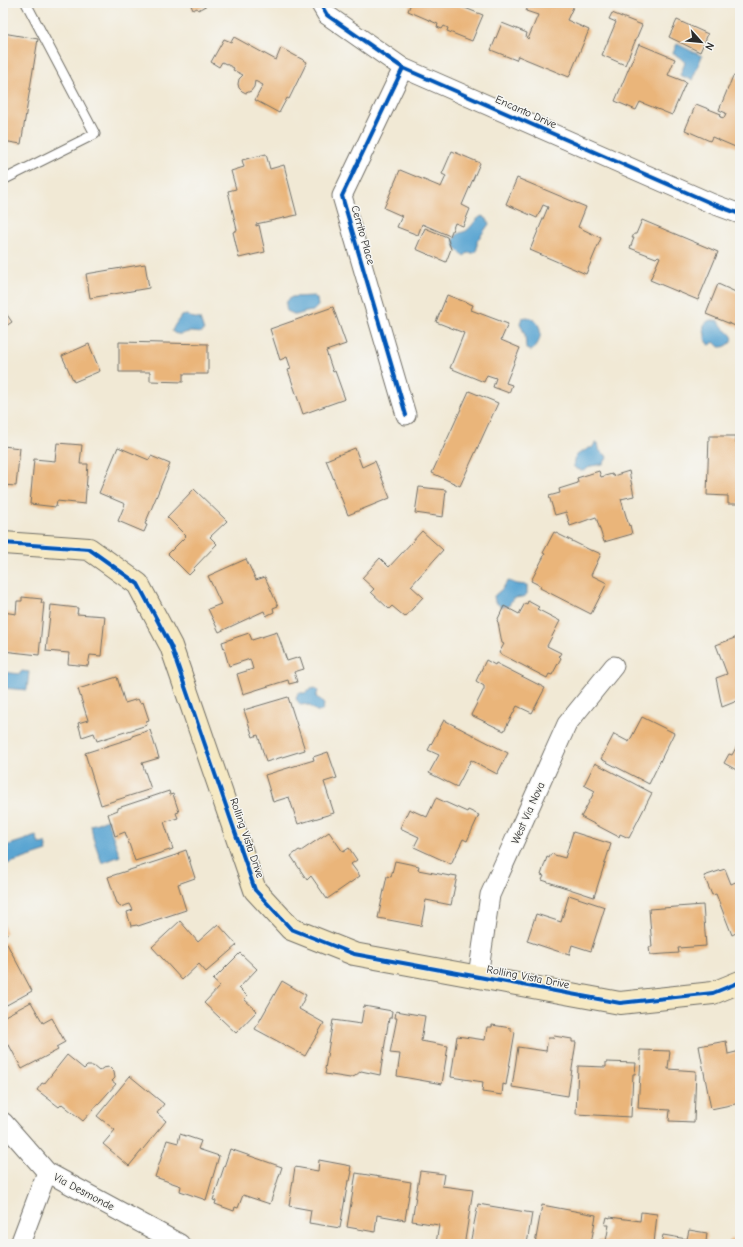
<svg xmlns="http://www.w3.org/2000/svg" width="743" height="1247" font-family="'Comic Neue',sans-serif">
<style>
.water{fill:#5aa5d2;stroke:#42687e}
.building{fill:#eab57a}
.lines{fill:none;stroke-linecap:round;stroke-linejoin:round}
.lane-casing{stroke:#706e66;stroke-width:11}
.street-casing{stroke:#706e66;stroke-width:21}
.secondary-casing{stroke:#706e66;stroke-width:24}
.lane{stroke:#fff;stroke-width:9}
.street{stroke:#fff;stroke-width:19}
.secondary{stroke:#f6e9c3;stroke-width:22}
.cycleway-casing{stroke:#f6f6f2;stroke-width:6}
.cycleway{stroke:#0057b8;stroke-width:4}
.labels{text-anchor:middle;dominant-baseline:central;stroke-width:3;stroke-linejoin:round;paint-order:stroke}
.street-label{font-size:11px;fill:#2b2b2b;stroke:#f6f6f2}
</style>
<rect width="100%" height="100%" fill="#f6f6f2"/>
<filter id="ink" filterUnits="userSpaceOnUse"><feTurbulence type="fractalNoise" baseFrequency=".025" numOctaves="2"/><feDisplacementMap in="SourceGraphic" scale="8" xChannelSelector="R" yChannelSelector="G"/><feConvolveMatrix kernelMatrix="1 2 1 2 8 2 1 2 1" color-interpolation-filters="sRGB"/></filter>
<filter id="wash" filterUnits="userSpaceOnUse"><feTurbulence type="fractalNoise" baseFrequency=".012" numOctaves="4" result="noise"/><feDisplacementMap in="SourceGraphic" scale="16" xChannelSelector="R" yChannelSelector="G"/><feGaussianBlur stdDeviation="0.9" result="paint"/><feColorMatrix in="noise" values="0 0 0 0 0 0 0 0 0 0 0 0 0 0 0 0 0 1.4 0 .05"/><feComposite in="paint" operator="in"/></filter>
<g filter="url(#wash)">
<rect width="100%" height="100%" fill="#f1e9d5"/>
<g class="water">
<path d="M677 44 702 56 692 80 680 75 685 63C684 60 676 55 673 53Z"/>
<path d="M482 216 487 219 489 224 477 241V249L474 253H468L464 256C457 250 447 240 460 233 462 232 464 232 466 231 472 227 475 219 482 216Z"/>
<path d="M314 296 317 299 318 306 313 311 306 312 296 315 287 311C285 304 286 300 292 297Z"/>
<path d="M187 315 190 317 200 319 204 331C199 334 197 332 191 332 183 332 182 336 174 333L172 331C174 325 178 321 181 316Z"/>
<path d="M527 317C544 320 544 342 531 351L526 349 525 335 520 323 522 318Z"/>
<path d="M710 320 718 321C721 324 722 327 725 329 730 334 737 338 729 344 725 347 723 347 719 347L714 342 710 345 706 342C705 340 706 337 705 335 704 327 701 325 710 320Z"/>
<path d="M595 443H598C600 452 598 450 606 455L607 458 603 464 591 466 584 471 577 469 574 467C572 454 580 454 589 448H592Z"/>
<path d="M509 581 517 584 527 585V594C520 601 513 593 509 606L502 607 495 602 494 596 502 589 507 582Z"/>
<polygon points="21,671 29,672 27,690 3,688 3,672 20,674"/>
<path d="M315 688 318 691 316 697 321 700 324 705 322 711C314 713 313 706 307 705 304 704 302 705 300 704L296 699 298 693H305L311 689Z"/>
<polygon points="107,820 120,856 102,863 93,838 91,825"/>
<polygon points="36,836 39,844 45,843 47,851 4,865 3,860 3,847"/>
</g>
<g id="blocks">
<g class="building">
<polygon points="190,3 211,3 198,10 197,8 193,10"/>
<polygon points="411,3 454,3 453,5 456,7 457,5 483,15 472,41 447,31 448,28 444,26 442,29 437,27 438,24 408,11"/>
<polygon points="517,3 575,3 567,20 589,30 569,77 518,56 516,60 491,50 502,23 527,33 526,37 528,39 538,15 526,11 528,7"/>
<polygon points="612,13 642,25 625,65 602,55 616,22 609,19"/>
<polygon points="677,20 708,34 700,52 669,37"/>
<polygon points="3,33 38,39 21,144 3,141"/>
<polygon points="234,37 276,60 281,48 307,62 289,99 287,98 279,113 255,100 263,85 255,81 254,87 251,91 246,93 242,91 239,88 238,84 239,79 243,75 233,70 234,68 222,62 219,67 211,62 224,39 231,42"/>
<polygon points="639,44 675,59 668,75 686,82 672,115 640,102 636,110 615,101"/>
<polygon points="733,76 740,79 740,149 712,137 710,141 685,130 696,104 721,114 720,117 724,118 726,113 719,110"/>
<polygon points="452,151 480,163 462,205 470,209 463,226 455,223 450,236 422,224 418,235 397,227 402,216 384,208 400,170 441,187 446,176 442,174"/>
<polygon points="266,154 270,169 284,165 297,215 256,224 256,226 259,225 265,252 239,258 233,232 237,230 228,191 236,189 231,171 244,167 242,160"/>
<polygon points="517,178 586,207 578,227 601,238 586,274 530,250 548,207 543,205 537,218 506,204"/>
<polygon points="642,220 718,252 698,300 650,280 660,257 658,256 656,258 630,248 634,238 632,238 634,234 636,234"/>
<polygon points="425,228 447,237 451,249 446,262 416,249"/>
<polygon points="145,264 149,288 90,298 86,274"/>
<polygon points="718,284 740,294 740,330 737,329 738,327 706,314"/>
<polygon points="447,295 473,305 471,310 508,324 501,340 520,348 506,383 512,385 509,393 493,387 496,378 487,375 484,382 450,368 464,333 436,322"/>
<polygon points="3,302 6,307 3,309 12,322 3,328"/>
<polygon points="333,307 346,344 326,351 333,372 335,371 345,399 303,414 288,370 291,369 287,357 280,360 270,329"/>
<polygon points="119,342 208,344 208,374 183,374 183,382 150,381 150,372 119,372"/>
<polygon points="89,344 100,371 74,382 62,356"/>
<polygon points="469,391 498,403 460,486 432,473"/>
<polygon points="709,436 736,436 736,443 740,443 740,504 728,504 728,496 707,495"/>
<polygon points="57,443 82,445 80,464 88,464 85,504 57,501 56,507 30,504 34,459 55,461"/>
<polygon points="3,446 20,448 16,486 3,485"/>
<polygon points="118,447 149,460 151,456 170,464 145,524 147,525 144,532 118,521 125,504 99,493"/>
<polygon points="355,448 362,467 375,461 390,498 348,515 326,460"/>
<polygon points="599,471 601,477 612,474 613,476 629,471 634,496 621,499 629,526 630,525 632,534 604,542 596,517 570,526 566,512 555,515 549,496 560,493 559,489 578,483 577,478"/>
<polygon points="419,487 446,490 443,517 415,513"/>
<polygon points="194,489 227,521 210,537 217,544 193,569 194,570 189,575 168,554 186,536 167,517"/>
<polygon points="422,531 443,550 411,586 423,597 405,617 392,606 389,609 371,592 374,589 362,578 380,558 389,567"/>
<polygon points="554,532 592,551 592,550 601,554 591,575 607,583 591,614 540,588 541,586 531,581 545,554 543,553"/>
<polygon points="246,559 256,580 265,577 278,606 273,608 274,612 266,616 264,611 219,632 208,609 221,604 208,576"/>
<polygon points="22,597 42,599 41,603 44,603 39,655 3,651 3,612 16,614 17,601 22,601"/>
<polygon points="528,601 539,607 537,609 560,621 547,646 561,653 559,656 561,658 552,675 549,674 547,678 499,653 504,644 502,643 498,622 497,621 504,606 519,614 525,603 527,604"/>
<polygon points="51,605 78,608 77,614 105,616 101,656 90,655 88,666 68,664 69,653 46,651"/>
<polygon points="277,632 287,661 300,657 304,669 294,672 297,682 289,684 288,680 243,694 237,674 253,669 250,659 229,666 222,642 249,633 252,640"/>
<polygon points="740,636 740,708 737,701 722,707 716,678 727,674 716,645"/>
<polygon points="486,660 495,665 496,663 545,688 532,713 517,706 504,731 471,715 484,689 484,686 476,681"/>
<polygon points="117,677 125,703 138,699 140,703 143,702 149,720 146,721 147,725 97,741 94,733 82,737 78,723 88,720 78,689"/>
<polygon points="288,697 305,750 266,762 258,735 253,737 244,710"/>
<polygon points="642,717 674,733 649,784 601,759 614,734 629,742"/>
<polygon points="444,720 508,753 497,774 471,760 457,787 429,773 439,755 428,750"/>
<polygon points="150,730 159,758 142,763 151,789 101,805 85,753 132,738 132,736"/>
<polygon points="738,744 740,745 740,772 724,763 729,754 732,755"/>
<polygon points="328,752 337,778 324,782 334,813 298,824 289,797 273,802 265,775 314,760 313,757"/>
<polygon points="595,763 652,793 629,838 620,834 619,837 581,817 595,791 584,785"/>
<polygon points="169,791 170,795 173,794 179,812 176,813 178,818 164,822 173,849 135,861 125,832 115,836 108,814 118,810 118,808"/>
<polygon points="436,798 467,812 468,810 479,815 467,841 463,839 451,864 414,847 419,837 400,828 409,809 427,817"/>
<polygon points="329,832 343,852 349,848 357,860 351,864 360,876 327,899 311,876 307,880 291,856 299,850 301,851"/>
<polygon points="573,832 611,844 594,897 542,880 544,876 541,875 547,857 549,858 551,854 565,858"/>
<polygon points="186,850 195,878 178,884 186,910 138,926 137,925 131,926 127,912 133,910 130,904 120,907 118,903 117,903 108,877 179,854 178,853"/>
<polygon points="395,861 419,866 418,870 450,876 451,875 457,876 451,905 426,900 421,926 378,918 387,876 391,877"/>
<polygon points="725,869 731,884 740,880 740,931 732,935 716,894 712,895 704,876"/>
<polygon points="569,895 605,907 591,951 572,945 569,955 527,941 536,914 561,922"/>
<polygon points="703,905 706,946 678,948 679,953 650,955 649,947 652,947 649,909"/>
<polygon points="180,921 198,942 218,924 237,945 206,972 199,964 182,980 152,947"/>
<polygon points="3,922 7,934 3,935"/>
<polygon points="6,942 32,991 3,1007 3,943"/>
<polygon points="240,953 257,969 239,988 247,996 244,999 257,1011 236,1033 204,1003 220,986 213,980"/>
<polygon points="282,981 306,995 299,1009 324,1023 305,1056 255,1029"/>
<polygon points="31,1002 43,1023 52,1018 65,1042 56,1047 58,1050 22,1069 9,1045 4,1048 3,1047 3,1017"/>
<polygon points="364,1006 392,1011 391,1018 389,1018 380,1075 361,1071 355,1076 350,1078 325,1074 326,1070 325,1069 333,1020 361,1024"/>
<polygon points="396,1011 425,1016 421,1041 448,1046 442,1084 397,1076 400,1054 390,1053 397,1018 395,1018"/>
<polygon points="492,1025 511,1028 511,1031 515,1032 506,1085 503,1084 502,1095 482,1092 483,1082 451,1077 457,1036 485,1040 487,1027 492,1027"/>
<polygon points="554,1036 572,1039 572,1042 576,1042 568,1096 512,1087 518,1047 546,1051 548,1038 553,1038"/>
<polygon points="726,1041 728,1054 740,1051 740,1103 711,1109 699,1046"/>
<polygon points="640,1050 670,1051 668,1069 696,1071 694,1122 669,1121 670,1110 638,1108 641,1057 640,1057"/>
<polygon points="67,1055 84,1069 87,1066 93,1066 99,1071 103,1068 109,1067 114,1072 115,1078 112,1081 116,1084 83,1121 62,1104 59,1107 37,1090 42,1083 44,1084"/>
<polygon points="606,1062 636,1063 635,1074 633,1074 631,1117 576,1114 578,1066 606,1067"/>
<polygon points="130,1076 164,1104 157,1113 166,1121 129,1166 103,1144 115,1130 97,1116"/>
<polygon points="180,1134 201,1141 198,1149 219,1156 206,1200 180,1191 181,1186 155,1177 167,1140 178,1143"/>
<polygon points="230,1149 282,1167 270,1204 243,1195 238,1208 235,1207 234,1211 215,1204 216,1201 213,1200"/>
<polygon points="319,1160 351,1166 350,1171 352,1171 350,1181 348,1181 340,1228 309,1223 311,1210 289,1206 295,1167 318,1171"/>
<polygon points="420,1171 444,1174 442,1186 473,1190 465,1240 466,1241 466,1244 436,1243 439,1225 412,1221"/>
<polygon points="356,1173 411,1182 405,1220 377,1215 375,1232 347,1227"/>
<polygon points="478,1204 532,1213 527,1244 470,1244"/>
<polygon points="542,1205 596,1215 591,1244 535,1244"/>
<polygon points="641,1212 657,1214 654,1244 599,1244 599,1240 606,1241 609,1225 605,1225 607,1217 610,1218 610,1217 640,1221"/>
<polygon points="689,1230 707,1233 706,1242 715,1244 661,1244 663,1235 687,1239"/>
<polygon points="730,1239 740,1241 740,1244 729,1244"/>
</g>
</g>
</g>
<g filter="url(#ink)">
<use href="#blocks" fill-opacity="0" stroke="#706e66" stroke-width="1"/>
<g class="lines">
<g class="lane-casing">
<polyline id="lane" points="3,180 95,134 26,3"/>
</g>
<g class="street-casing">
<g id="street">
<polyline points="320,3 327,15 403,68 713,204 740,214"/>
<polyline points="403,68 342,196 406,415"/>
<polyline points="478,976 490,895 567,724 614,666"/>
<polyline points="3,1122 47,1172 180,1244"/>
<polyline points="20,1244 47,1172"/>
</g>
</g>
<g class="secondary-casing">
<polyline id="secondary" points="3,543 89,549 138,584 171,646 255,890 291,929 354,954 620,1003 713,993 740,982"/>
</g>
<use href="#lane" class="lane"/>
<use href="#street" class="street"/>
<use href="#secondary" class="secondary"/>
<g class="cycleway-casing">
<g id="cycleway">
<polyline points="320,3 327,15 403,68 713,204 740,214"/>
<polyline points="403,68 342,196 406,415"/>
<polyline points="3,543 89,549 138,584 171,646 255,890 291,929 354,954 620,1003 713,993 740,982"/>
</g>
</g>
<use href="#cycleway" class="cycleway"/>
</g>
</g>
<g class="labels">
<g class="street-label">
<text transform="translate(526 112) rotate(24)">Encanto Drive</text>
<text transform="translate(363 235) rotate(74)">Cerrito Place</text>
<text transform="translate(528 813) rotate(-66)">West Via Nova</text>
<text transform="translate(247 838) rotate(71)">Rolling Vista Drive</text>
<text transform="translate(528 977) rotate(11)">Rolling Vista Drive</text>
<text transform="translate(84 1192) rotate(28)">Via Desmonde</text>
</g>
</g>
<rect width="743" height="1247" fill="none" stroke="#f6f6f2" stroke-width="16"/>
<g transform="translate(701 42) rotate(117)" stroke="#f6f6f2" stroke-width="3" paint-order="stroke">
<path d="M0-3L7 15L0 10L-7 15Z" fill="#2b2b2b"/>
<text y="-6" font-size="11" font-weight="bold" text-anchor="middle" fill="#2b2b2b">N</text>
</g>
</svg>
